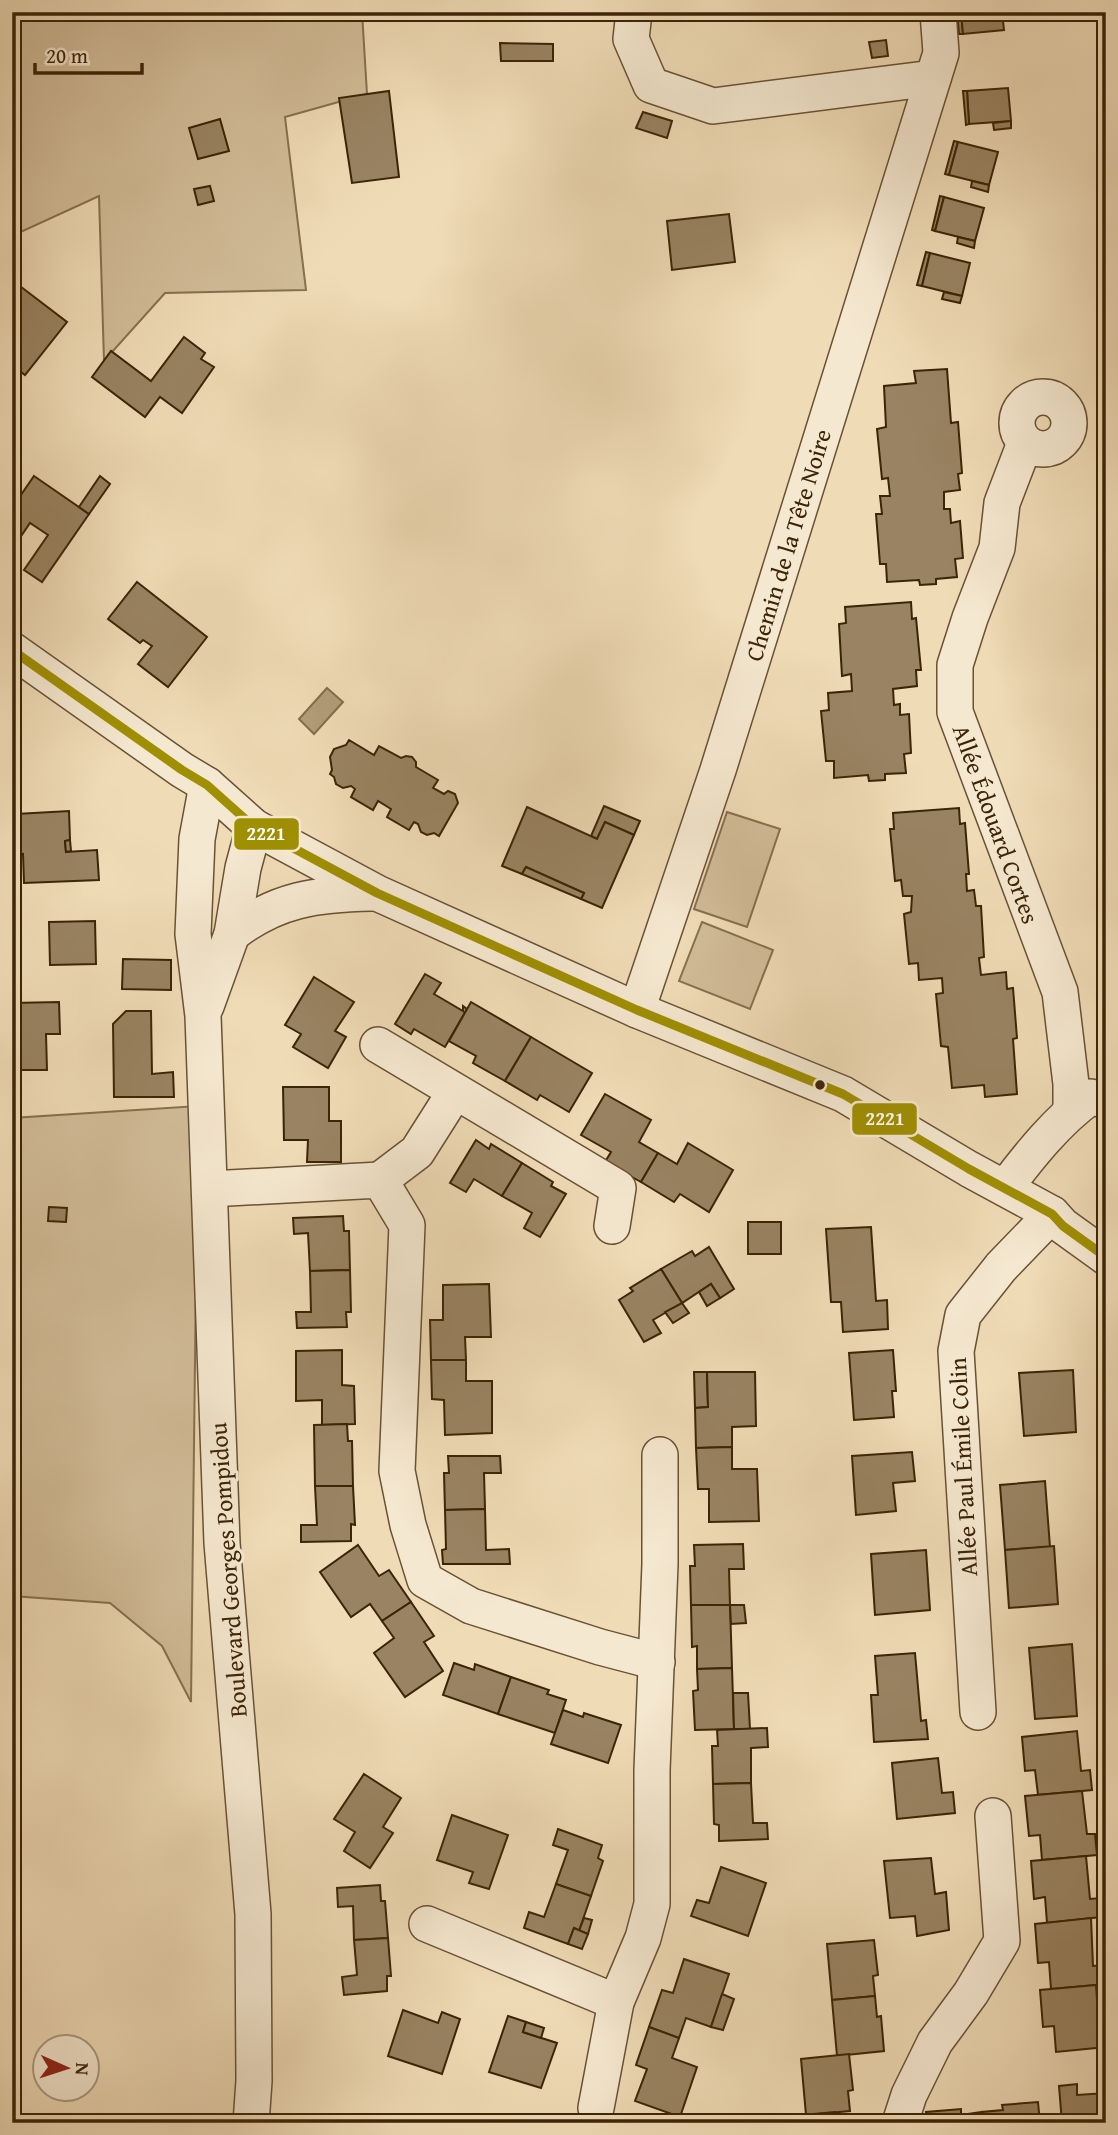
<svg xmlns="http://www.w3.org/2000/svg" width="1118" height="2135" font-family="'Gentium Book Plus',serif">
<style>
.green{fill:#d1bc98;stroke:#867050;stroke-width:2}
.water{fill:#b29d7a;stroke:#836d4c;stroke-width:2}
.building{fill:#998362;stroke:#3c2407;stroke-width:2}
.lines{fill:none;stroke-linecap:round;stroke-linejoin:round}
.minor-casing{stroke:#695233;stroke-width:38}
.minor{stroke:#f5e8d0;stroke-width:35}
.bus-1-casing{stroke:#f5e8d0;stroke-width:14}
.bus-1{stroke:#9f8f02;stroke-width:9}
.bus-dot{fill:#3c2407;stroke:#f5e8d0;stroke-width:2.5}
.labels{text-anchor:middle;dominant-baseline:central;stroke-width:6;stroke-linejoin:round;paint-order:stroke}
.street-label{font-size:24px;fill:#3c2407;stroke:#f5e8d0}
.line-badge{stroke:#f5e8d0;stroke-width:2.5}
.badge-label{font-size:19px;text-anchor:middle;font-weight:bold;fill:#fff}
</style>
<rect width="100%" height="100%" fill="#efdbb6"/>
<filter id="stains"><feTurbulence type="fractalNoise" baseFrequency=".00286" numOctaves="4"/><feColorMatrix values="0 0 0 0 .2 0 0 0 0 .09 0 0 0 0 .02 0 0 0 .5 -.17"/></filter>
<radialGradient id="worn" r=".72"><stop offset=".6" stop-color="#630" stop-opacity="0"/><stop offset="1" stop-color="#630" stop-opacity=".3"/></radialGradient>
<g class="green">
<polygon points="12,12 362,12 367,94 285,117 306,290 165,293 104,361 99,196 12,236"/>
<polygon points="727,812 780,829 747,927 694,909"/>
<polygon points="702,922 773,950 750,1009 679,981"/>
<polygon points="198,1106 191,1702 162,1646 110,1603 12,1596 12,1118"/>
</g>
<polygon class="water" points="327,688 343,702 314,734 299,719"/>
<g class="building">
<polygon points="716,12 751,12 752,16 733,19 732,13 716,15"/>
<polygon points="957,12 961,12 963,34 959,34"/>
<polygon points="961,12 1002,12 1004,30 963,34"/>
<polygon points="886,40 888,56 872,58 869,42"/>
<polygon points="500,43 553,44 553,61 501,61"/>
<polygon points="1008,88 1011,121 969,124 967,91"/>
<polygon points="389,91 399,177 352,183 339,98"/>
<polygon points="963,91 967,91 969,124 966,125"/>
<polygon points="643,112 672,121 667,138 636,128"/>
<polygon points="220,119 229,151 198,159 189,128"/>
<polygon points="1011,121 1011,128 994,130 993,123"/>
<polygon points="954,141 958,142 949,175 945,174"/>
<polygon points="958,142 998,152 989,185 949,175"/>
<polygon points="972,181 989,185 988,192 971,187"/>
<polygon points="210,186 214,201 198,205 194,189"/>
<polygon points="940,196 944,197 935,231 932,230"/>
<polygon points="944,197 984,208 975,241 935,231"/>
<polygon points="729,214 735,262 672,270 667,221"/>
<polygon points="958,237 975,241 974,248 957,243"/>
<polygon points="926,252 930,253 922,286 917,285"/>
<polygon points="930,253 970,263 962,296 922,286"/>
<polygon points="12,280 67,322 25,375 12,365"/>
<polygon points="944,292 962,296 960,303 942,299"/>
<polygon points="184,337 205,353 201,359 214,367 182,413 160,397 145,417 92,377 111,351 151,381"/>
<polygon points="947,369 951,423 958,422 962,473 958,474 960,490 944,492 944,509 950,509 951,523 960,521 963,558 955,559 957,577 936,579 936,584 920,585 919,580 887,582 886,564 880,564 876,514 882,514 880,496 890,496 888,478 882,479 877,429 886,427 884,386 916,383 914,371"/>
<polygon points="34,476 89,514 42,582 24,570 48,535 30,523 15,545 12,543 12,508"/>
<polygon points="100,476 110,484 89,514 79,507"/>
<polygon points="137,582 207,637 168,687 138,664 152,646 143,640 140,643 108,619"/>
<polygon points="911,602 912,619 916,618 921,670 916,670 917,686 893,689 894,705 900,704 900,715 909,714 911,753 904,754 906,773 885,774 885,780 869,781 868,775 834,778 834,761 826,761 821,711 829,710 828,693 852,691 851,674 842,676 839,624 846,623 845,607"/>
<polygon points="349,740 374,755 379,746 401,758 406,756 412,757 416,762 416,767 438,780 433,788 444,794 448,791 455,794 458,803 439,836 434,833 427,835 421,832 418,824 414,822 409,830 387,817 391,809 378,801 373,810 351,797 355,789 351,786 343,788 336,784 334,777 330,774 332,770 330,757 334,749 346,745"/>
<polygon points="604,806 640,821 634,835 605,822 597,839 591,836"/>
<polygon points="527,807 597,839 605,822 634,835 602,908 581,899 584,893 526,867 522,874 502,866"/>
<polygon points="959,808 960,824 965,823 969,874 966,874 967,891 974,890 976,906 981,906 984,957 979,958 981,975 1006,972 1007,989 1013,988 1017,1038 1013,1039 1017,1094 985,1097 984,1085 952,1088 948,1047 941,1046 936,994 943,993 942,978 919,980 918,963 909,964 904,914 911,912 912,896 903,896 901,880 895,881 890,829 894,829 893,813"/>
<polygon points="69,811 70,840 65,841 66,852 97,850 99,880 24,883 23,854 17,855 16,814"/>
<polygon points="70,840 71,851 66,852 65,841"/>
<polygon points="526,867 584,893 581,899 522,874"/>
<polygon points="95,921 96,964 50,965 49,922"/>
<polygon points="123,959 171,960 171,990 122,989"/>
<polygon points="425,974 441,983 434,994 463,1011 463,1006 467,1009 445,1047 414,1029 411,1034 395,1024"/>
<polygon points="314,977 354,1002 335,1031 346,1037 328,1068 293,1047 301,1034 285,1025"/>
<polygon points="59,1002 60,1034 46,1034 47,1070 12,1070 12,1003"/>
<polygon points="471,1002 531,1037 505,1081 473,1063 476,1056 449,1041"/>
<polygon points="126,1011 151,1011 152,1074 173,1072 174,1097 114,1097 113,1024"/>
<polygon points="531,1037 592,1073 569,1112 540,1095 537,1100 505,1081"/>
<polygon points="283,1087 329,1087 329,1121 341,1121 341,1162 307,1162 308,1140 284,1140"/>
<polygon points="605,1094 651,1120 639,1142 658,1153 641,1182 605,1162 611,1152 581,1135"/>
<polygon points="476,1140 489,1149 491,1144 522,1163 502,1196 474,1179 466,1192 450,1183"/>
<polygon points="688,1143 733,1170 709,1212 680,1194 674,1202 641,1182 658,1153 677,1164"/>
<polygon points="522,1163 553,1182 551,1186 566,1194 540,1237 524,1228 532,1213 502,1196"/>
<polygon points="49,1207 67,1208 66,1222 48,1221"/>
<polygon points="343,1216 344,1231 349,1231 350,1270 310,1271 308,1233 294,1234 293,1218"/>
<rect x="748" y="1222" width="33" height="32"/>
<polygon points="871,1227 876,1301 887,1300 888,1329 843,1332 841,1302 831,1302 826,1229"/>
<polygon points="709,1247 734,1289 720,1298 711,1284 682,1303 661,1269 692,1251 695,1256"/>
<polygon points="661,1269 682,1303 653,1320 661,1333 644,1342 619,1300 633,1291 630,1288"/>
<polygon points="350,1270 351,1312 346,1312 347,1327 297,1328 296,1312 311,1312 310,1271"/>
<polygon points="489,1284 491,1337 465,1337 466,1360 431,1360 430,1320 443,1320 443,1285"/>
<polygon points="711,1284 720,1298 707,1306 699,1292"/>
<polygon points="682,1303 689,1313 673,1323 665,1312"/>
<polygon points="342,1350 342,1385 354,1386 355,1424 322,1425 322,1400 296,1401 296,1351"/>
<polygon points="893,1350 896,1391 892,1391 894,1417 854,1420 849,1353"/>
<polygon points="431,1360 466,1360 466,1381 492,1381 492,1433 445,1435 444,1400 432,1399"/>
<polygon points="1073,1370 1076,1432 1024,1436 1019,1373"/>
<polygon points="694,1372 707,1372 708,1407 695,1408"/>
<polygon points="707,1372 755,1372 756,1426 732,1427 732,1447 696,1448 695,1408 708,1407"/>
<polygon points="347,1424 348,1441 352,1441 353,1486 315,1486 314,1425"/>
<polygon points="732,1447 732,1469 757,1469 759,1521 709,1522 709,1489 698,1489 696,1448"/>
<polygon points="912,1452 915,1481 893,1483 896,1511 856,1515 852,1456"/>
<polygon points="448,1456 500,1456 501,1473 484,1473 485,1509 445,1510 444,1473 449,1473"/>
<polygon points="1045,1481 1050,1547 1005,1550 1000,1485"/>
<polygon points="315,1486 353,1486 355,1525 351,1524 351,1541 301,1542 301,1525 317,1525"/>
<polygon points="485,1509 486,1550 509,1549 510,1564 443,1564 442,1550 446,1549 445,1510"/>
<polygon points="743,1544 744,1569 729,1569 730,1605 691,1605 690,1566 695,1566 694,1545"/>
<polygon points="358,1545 379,1576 389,1570 411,1602 382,1621 370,1604 351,1617 320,1572"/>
<polygon points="1054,1546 1058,1604 1009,1608 1005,1550"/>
<polygon points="926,1550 930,1610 875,1615 871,1554"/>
<polygon points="411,1602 434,1636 424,1642 443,1671 405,1697 374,1653 394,1638 382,1621"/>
<polygon points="691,1605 730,1605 732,1668 697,1669 697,1646 692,1647"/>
<polygon points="730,1605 744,1605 746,1623 731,1624"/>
<polygon points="1072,1644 1077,1716 1035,1719 1029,1648"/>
<polygon points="915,1653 921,1721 926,1720 928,1739 874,1742 871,1695 878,1695 875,1656"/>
<polygon points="454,1663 474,1670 475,1664 511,1677 498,1714 443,1695"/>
<polygon points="732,1668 734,1729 695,1730 693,1691 698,1690 697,1669"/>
<polygon points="511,1677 549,1690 547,1694 566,1700 555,1733 498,1714"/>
<polygon points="733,1693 748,1693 750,1729 734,1729"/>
<polygon points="563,1710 583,1717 584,1713 621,1725 608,1763 551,1744"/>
<polygon points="767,1728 768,1747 751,1748 751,1783 713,1784 712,1746 718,1746 717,1730"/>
<polygon points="1077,1731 1081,1771 1090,1770 1092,1790 1038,1795 1035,1770 1025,1771 1022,1737"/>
<polygon points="938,1758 942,1793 953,1792 955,1813 897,1819 892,1763"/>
<polygon points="364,1774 401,1798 383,1827 393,1833 370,1868 344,1851 355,1832 334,1819"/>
<polygon points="751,1783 753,1823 767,1823 768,1839 719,1841 719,1825 714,1824 713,1784"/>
<polygon points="1082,1791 1087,1834 1095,1834 1097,1855 1042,1860 1040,1835 1029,1836 1025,1796"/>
<polygon points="452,1815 508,1835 489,1889 469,1883 473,1872 437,1860"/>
<polygon points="558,1829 602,1845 598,1858 603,1861 591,1896 556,1884 568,1850 553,1845"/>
<polygon points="1086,1856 1090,1899 1100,1898 1101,1917 1047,1923 1045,1897 1034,1899 1031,1861"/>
<polygon points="931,1858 935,1894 946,1892 949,1930 917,1936 915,1916 890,1918 884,1861"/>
<polygon points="721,1867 766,1883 748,1936 691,1916 697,1900 709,1903"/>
<polygon points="556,1884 591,1896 579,1931 574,1928 568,1944 524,1928 529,1912 544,1917"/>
<polygon points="380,1885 381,1901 385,1901 388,1938 354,1940 353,1906 338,1907 337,1888"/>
<polygon points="584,1918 592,1920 588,1934 579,1931"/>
<polygon points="1091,1918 1093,1966 1104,1965 1106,1984 1051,1989 1049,1962 1038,1963 1035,1924"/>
<polygon points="574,1928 588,1934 582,1949 568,1944"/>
<polygon points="388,1938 391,1976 387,1976 387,1991 344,1995 342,1977 357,1975 354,1940"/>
<polygon points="874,1940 878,1975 873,1976 875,1996 832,2000 827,1944"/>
<polygon points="684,1959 729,1974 711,2027 686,2018 679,2038 649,2027 662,1990 673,1993"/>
<polygon points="1096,1985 1099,2028 1106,2027 1106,2047 1056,2052 1054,2026 1043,2027 1040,1990"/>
<polygon points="722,1994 734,1999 723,2030 711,2027"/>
<polygon points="875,1996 877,2017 881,2016 884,2051 837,2056 832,2000"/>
<polygon points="403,2010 438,2023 442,2012 460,2019 442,2074 388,2056"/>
<polygon points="508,2016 526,2022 523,2032 557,2043 541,2088 489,2072"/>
<polygon points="526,2022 544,2028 541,2038 523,2032"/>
<polygon points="649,2027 679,2038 672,2058 697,2067 680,2117 635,2101 647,2069 636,2065"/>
<polygon points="849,2054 853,2090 848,2091 850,2111 806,2115 801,2059"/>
<polygon points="1077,2084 1077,2095 1106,2093 1106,2123 1062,2123 1059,2086"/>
<polygon points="1038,2102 1040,2123 983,2123 982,2112 1003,2110 1002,2105"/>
<polygon points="961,2109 961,2115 982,2112 983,2123 927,2123 926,2112"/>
<polygon points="835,2112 836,2123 793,2123 792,2116"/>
</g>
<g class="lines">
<g class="minor-casing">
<g id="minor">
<polyline points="634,12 631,39 651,85 713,106 933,78"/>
<circle cx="1043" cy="423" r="26"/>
<polyline points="1025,443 1002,503 997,548 970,618 955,665 955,712 1060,992 1071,1084 1071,1111"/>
<polyline points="12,650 182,770 207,785 254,827 377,893 637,1010 843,1094 969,1169 1052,1214 1063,1226 1106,1257"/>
<polyline points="207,785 197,839 193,934 203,1016 222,1543 253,1914 254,2081 251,2123"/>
<path d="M232 934C276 899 318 894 372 893"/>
<polyline points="206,1006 232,934 243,868 254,827"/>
<polyline points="637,1010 718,770 941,53 938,12"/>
<polyline points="378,1045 618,1188 612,1226"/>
<polyline points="380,1180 417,1152 455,1092"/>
<path d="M1005 1188C1030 1155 1057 1121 1090 1097L1106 1100"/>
<polyline points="210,1189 380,1180 407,1225 397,1471 408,1525 425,1580 471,1606 600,1647 657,1662"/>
<polyline points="978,1712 956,1351 963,1315 1001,1267 1052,1214"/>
<polyline points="427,1924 616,2002"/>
<polyline points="596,2108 616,2002 643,1938 652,1904 652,1770 660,1564 660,1455"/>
<polyline points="900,2123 909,2095 935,2042 971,1993 1002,1941 993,1816"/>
</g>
</g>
<use href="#minor" class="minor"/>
<g class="bus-1-casing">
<polyline id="bus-1" points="12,650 182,770 207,785 254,827 377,893 637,1010 843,1094 969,1169 1052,1214 1063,1226 1106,1257"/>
</g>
<use href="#bus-1" class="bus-1"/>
</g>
<circle class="bus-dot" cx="820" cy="1085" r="6"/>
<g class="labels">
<g class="street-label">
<text transform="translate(788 545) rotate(-73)">Chemin de la Tête Noire</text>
<text transform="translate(996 824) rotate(70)">Allée Édouard Cortes</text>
<text transform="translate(963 1467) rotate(-93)">Allée Paul Émile Colin</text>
<text transform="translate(228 1570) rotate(-94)">Boulevard Georges Pompidou</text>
</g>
</g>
<g class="line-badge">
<rect x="233" y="817" width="67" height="34" rx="7" fill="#9f8f02"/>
<rect x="851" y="1102" width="67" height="34" rx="7" fill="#9f8f02"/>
</g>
<g class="badge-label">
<text x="266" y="840">2221</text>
<text x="885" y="1125">2221</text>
</g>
<rect width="1118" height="2135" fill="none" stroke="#efdbb6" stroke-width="42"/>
<rect x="14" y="14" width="1090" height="2107" fill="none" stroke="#3c2407" stroke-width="3.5"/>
<rect x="21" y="21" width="1076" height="2093" fill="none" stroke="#3c2407" stroke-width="2"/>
<g transform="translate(66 2068) rotate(93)"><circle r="33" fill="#f5e8d0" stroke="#ab9a80" stroke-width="2"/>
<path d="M0-5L12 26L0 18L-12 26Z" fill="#8f2418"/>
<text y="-10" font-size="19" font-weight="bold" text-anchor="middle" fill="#3c2407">N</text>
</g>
<path d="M35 63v10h107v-10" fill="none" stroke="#3c2407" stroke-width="3.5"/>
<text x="46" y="63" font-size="21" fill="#3c2407" stroke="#f5e8d0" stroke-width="5" paint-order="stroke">20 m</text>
<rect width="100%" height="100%" filter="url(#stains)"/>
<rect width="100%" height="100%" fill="url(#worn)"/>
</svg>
